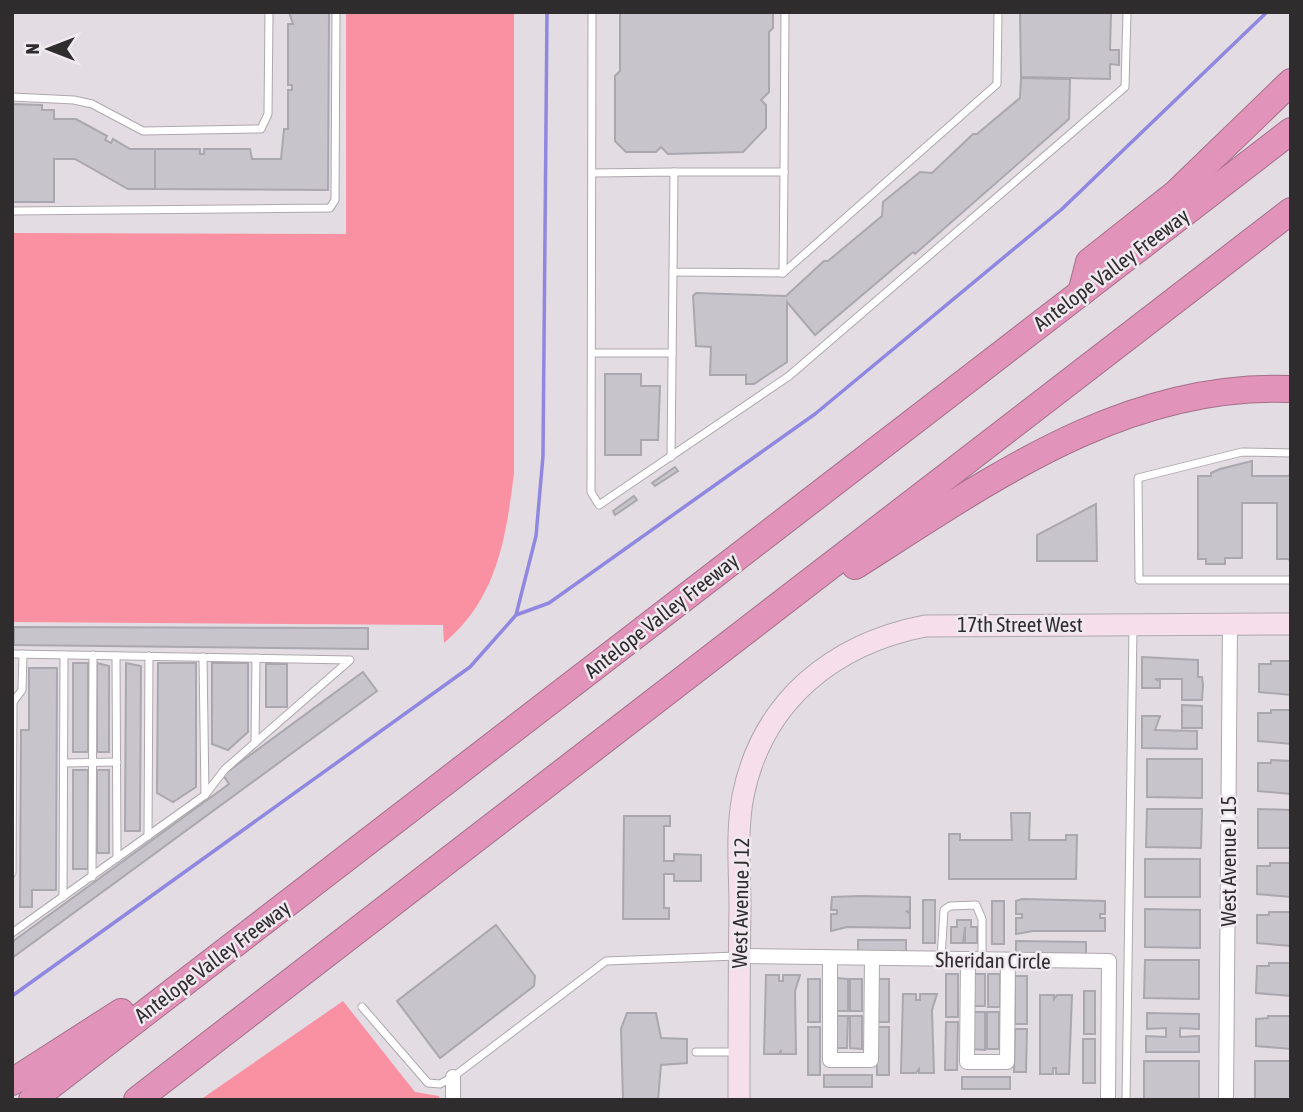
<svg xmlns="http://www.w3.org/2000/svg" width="1303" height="1112" font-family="'Asap Condensed',sans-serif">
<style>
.green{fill:#fa91a3}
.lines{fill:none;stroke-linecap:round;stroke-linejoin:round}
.stream{stroke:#9088e0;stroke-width:3.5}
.building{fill:#c7c4cb;stroke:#aaa7ae;stroke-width:2}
.lane-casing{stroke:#aea8ae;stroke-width:9}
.street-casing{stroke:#aea8ae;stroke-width:16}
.secondary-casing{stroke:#aea8ae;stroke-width:23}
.highway-casing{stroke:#a36f89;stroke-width:28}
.lane{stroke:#fff;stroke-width:7}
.street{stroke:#fff;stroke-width:14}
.secondary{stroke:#f6dfea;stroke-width:21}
.highway{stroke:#e293ba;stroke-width:26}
.labels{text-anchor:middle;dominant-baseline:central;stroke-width:5;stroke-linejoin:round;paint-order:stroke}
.street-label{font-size:21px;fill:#2f2c2e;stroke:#f0e9ef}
</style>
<rect width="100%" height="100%" fill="#e3dce2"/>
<g class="green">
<path d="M346 12H514V473C506 538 497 599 444 643L443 625 12 622V233L346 234Z"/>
<polygon points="343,1001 415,1092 439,1096 439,1100 200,1100"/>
</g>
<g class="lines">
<g class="stream">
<polyline points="516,615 549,603 815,414 1062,209 1267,12"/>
<polyline points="12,996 470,667 516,615 536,536 543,456 547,12"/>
</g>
</g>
<g class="building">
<polygon points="289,12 329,12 328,190 155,189 155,149 200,149 200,154 204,154 204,149 250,149 252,159 281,159 284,129 288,129 288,90 292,90 292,85 288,85 288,24 293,24"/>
<polygon points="620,12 773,12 773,28 769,32 769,92 761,100 766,105 766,128 743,152 668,154 661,147 656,152 626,152 615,141 615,76 620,71"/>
<polygon points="1020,12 1111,12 1110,50 1119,50 1119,65 1110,64 1110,79 1021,77"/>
<polygon points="1021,78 1070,79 1069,119 915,254 913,252 815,335 787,302 787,362 754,384 746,384 746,375 710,375 711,347 696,346 693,296 696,293 786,296 824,261 828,261 882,216 883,202 920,172 932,173 973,134 977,134 1020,98"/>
<polygon points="12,104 42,105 42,110 54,110 54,119 76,119 107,136 105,140 111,143 113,139 130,149 155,149 155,189 128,189 75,159 54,159 54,202 12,202"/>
<polygon points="605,374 641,374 641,386 660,386 658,440 641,440 641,455 605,455"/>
<polygon points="1252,461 1252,476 1289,476 1291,470 1291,564 1289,559 1277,559 1277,503 1242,503 1242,558 1225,558 1225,564 1206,564 1206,559 1198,559 1198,476 1211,476 1211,473 1220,469"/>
<polygon points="675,467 678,471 655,486 652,483"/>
<polygon points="634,496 637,500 615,515 613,511"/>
<polygon points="1096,504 1097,561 1037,561 1037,535"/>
<polygon points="14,627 368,628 368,649 14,645"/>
<polygon points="1142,657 1198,660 1198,677 1202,677 1203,685 1202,700 1182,700 1182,679 1155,679 1160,681 1160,688 1142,688"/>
<polygon points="1271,661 1291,661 1291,695 1259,692 1259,664 1271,664"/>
<rect x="73" y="663" width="15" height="89"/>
<polygon points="97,663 109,666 109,752 97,752"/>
<polygon points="126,663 141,666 140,831 125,831"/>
<polygon points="158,663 196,663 196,787 173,802 157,793"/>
<polygon points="212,663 248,663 248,732 228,750 212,744"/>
<rect x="266" y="664" width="21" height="43"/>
<polygon points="29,668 57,668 56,890 32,890 32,907 20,907 21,730 29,730"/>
<polygon points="363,672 377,691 12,958 12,942 229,784 223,775"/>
<polygon points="1182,705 1202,706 1202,728 1182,728"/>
<polygon points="1271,710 1291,710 1291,744 1258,741 1258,713 1271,713"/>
<polygon points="1142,716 1160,716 1155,730 1197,731 1197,749 1142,748"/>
<polygon points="1147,759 1202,759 1202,798 1147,797"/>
<polygon points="1271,760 1291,761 1291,794 1258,791 1258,763 1271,763"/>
<rect x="73" y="770" width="15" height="99"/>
<rect x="97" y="770" width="12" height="83"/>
<polygon points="1147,809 1202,809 1201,848 1146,847"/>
<polygon points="1258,809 1291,810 1291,848 1258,848"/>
<polygon points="1011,813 1030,813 1029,840 1066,840 1066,835 1077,835 1076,879 949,879 949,834 960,834 960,840 1012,840"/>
<polygon points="624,816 670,816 670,826 664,826 664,861 674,861 674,854 701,855 701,881 674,881 674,874 664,874 664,908 669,908 669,919 623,919"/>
<rect x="1145" y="859" width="55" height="38"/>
<polygon points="1270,863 1291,863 1291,897 1257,894 1257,866 1270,866"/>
<polygon points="860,896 910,897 910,912 906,911 910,914 910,928 847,927 831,931 831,914 837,914 837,910 831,910 832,897"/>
<polygon points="1022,899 1105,901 1105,914 1100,914 1100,918 1105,918 1105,931 1033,931 1016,934 1016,918 1022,918 1022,914 1016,914 1016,901"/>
<rect x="923" y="900" width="12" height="43"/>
<rect x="992" y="901" width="12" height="43"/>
<polygon points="1145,909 1200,910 1200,948 1145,947"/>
<polygon points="1269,912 1291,912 1291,946 1257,943 1257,915 1269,915"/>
<polygon points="957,920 971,920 971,927 977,927 977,943 965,943 965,927 963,943 951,943 951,927 957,927"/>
<polygon points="496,925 535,976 534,986 440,1058 397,1001"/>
<polygon points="858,940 906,940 906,953 858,952"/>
<polygon points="1016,941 1086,942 1086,954 1016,953"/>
<polygon points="1145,960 1199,960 1199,999 1144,998"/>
<polygon points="1269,963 1291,963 1291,996 1256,993 1257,966 1269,966"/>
<rect x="946" y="974" width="12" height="43"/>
<polygon points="974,974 985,974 985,1006 973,1006"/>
<rect x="988" y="974" width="12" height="33"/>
<polygon points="766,975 779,975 779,981 783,981 783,975 800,975 795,991 796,1054 781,1054 781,1050 779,1054 764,1054"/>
<rect x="1015" y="976" width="12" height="48"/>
<polygon points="836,978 848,979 848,1011 836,1011"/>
<rect x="808" y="979" width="12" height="43"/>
<rect x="850" y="979" width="12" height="32"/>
<rect x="877" y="979" width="12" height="43"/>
<rect x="1084" y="991" width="11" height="43"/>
<polygon points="903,994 916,994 916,1000 920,1000 920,994 937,994 932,1010 934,1073 919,1073 919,1069 916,1073 901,1073"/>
<polygon points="1040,995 1054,995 1054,999 1057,995 1072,995 1069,1074 1056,1074 1056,1068 1053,1068 1053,1074 1040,1074"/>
<polygon points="973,1012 985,1012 985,1050 973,1049"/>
<rect x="987" y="1012" width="12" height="37"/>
<polygon points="627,1013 656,1013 661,1038 687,1039 687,1063 661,1065 658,1100 623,1100 621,1029"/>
<polygon points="1147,1013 1199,1014 1199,1029 1180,1028 1180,1037 1199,1036 1199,1052 1146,1052 1146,1036 1166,1037 1166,1028 1147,1029"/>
<polygon points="836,1016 848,1016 847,1048 835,1048"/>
<polygon points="850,1016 862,1016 862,1049 850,1048"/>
<polygon points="1268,1016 1291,1016 1291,1049 1256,1046 1256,1019 1268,1018"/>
<polygon points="946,1022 958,1022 957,1070 945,1070"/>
<rect x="808" y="1027" width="12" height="48"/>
<rect x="877" y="1027" width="12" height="48"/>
<polygon points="1015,1029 1027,1029 1026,1072 1014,1072"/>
<rect x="1083" y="1039" width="12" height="44"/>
<polygon points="1144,1061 1199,1061 1199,1100 1144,1099"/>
<rect x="1255" y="1061" width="36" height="38"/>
<rect x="824" y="1075" width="48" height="12"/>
<rect x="962" y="1077" width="48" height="12"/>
</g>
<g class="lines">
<g class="lane-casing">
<g id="lane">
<polyline points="592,12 591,492 599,505 789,376 1125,87 1127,12"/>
<polyline points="12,97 74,100 92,104 143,131 261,129 268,114 269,12"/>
<polyline points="674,172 784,172 785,12"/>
<polyline points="593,173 674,172 673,272 783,273 997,84 998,12"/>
<polyline points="12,211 330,208 335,200 336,12"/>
<polyline points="783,273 784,172"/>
<polyline points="593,353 672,353"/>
<polyline points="1291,453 1242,452 1138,478 1139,580 1291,580"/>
<polyline points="671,457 673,272"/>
<polyline points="12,654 350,660 225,769 205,795 12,933"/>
<polyline points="116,656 117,858"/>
<polyline points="203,657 205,795"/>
<polyline points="255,743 256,658"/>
<polyline points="64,763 117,762"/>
<polyline points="148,836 149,656"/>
<polyline points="12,873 13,702 22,690 23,654"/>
<polyline points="92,877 93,655"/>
<polyline points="63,897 64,655"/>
<polyline points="941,958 944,910 950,906 976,905 982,919 982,959"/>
<polyline points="362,1007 428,1083 440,1084 453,1077 606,961 737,956"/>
<polyline points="696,1052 735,1052"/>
<polyline points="1126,1100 1133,628"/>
</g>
</g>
<g class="street-casing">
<g id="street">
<polyline points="739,956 1109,961 1108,1100"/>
<polyline points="830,958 830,1060 871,1060 872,958"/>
<polyline points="968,959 967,1062 1007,1062 1008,960"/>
<polyline points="453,1100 453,1077"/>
<polyline points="1226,1100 1230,623"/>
</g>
</g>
<g class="secondary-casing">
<path id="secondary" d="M739 1100C739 1036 739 972 740 908 740 872 736 832 743 796 762 701 833 644 925 626L1291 624"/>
</g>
<g class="highway-casing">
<g id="highway">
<polyline points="1081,293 1089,262 1175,194 1291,82"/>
<path d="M855 566C989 481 1124 382 1291 389"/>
<polyline points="12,1082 121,1012"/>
<polyline points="32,1100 1291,131"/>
<polyline points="137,1100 1291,211"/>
</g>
</g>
<use href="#lane" class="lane"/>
<use href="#street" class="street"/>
<use href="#secondary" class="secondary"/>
<use href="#highway" class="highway"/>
</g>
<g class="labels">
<g class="street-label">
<text transform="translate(1111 269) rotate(-37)">Antelope Valley Freeway</text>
<text transform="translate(661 615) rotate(-38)">Antelope Valley Freeway</text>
<text x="1020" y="624">17th Street West</text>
<text transform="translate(1228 861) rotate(-90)">West Avenue J 15</text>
<text transform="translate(740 903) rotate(-89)">West Avenue J 12</text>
<text transform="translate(993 960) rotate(1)">Sheridan Circle</text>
<text transform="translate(212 961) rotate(-37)">Antelope Valley Freeway</text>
</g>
</g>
<rect width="1303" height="1112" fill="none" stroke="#2f2c2e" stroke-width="28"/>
<g transform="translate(49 49) rotate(270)" stroke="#f0e9ef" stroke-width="5" paint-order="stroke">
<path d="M0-5L12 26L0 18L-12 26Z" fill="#2f2c2e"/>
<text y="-10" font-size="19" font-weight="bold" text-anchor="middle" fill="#2f2c2e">N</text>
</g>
</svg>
